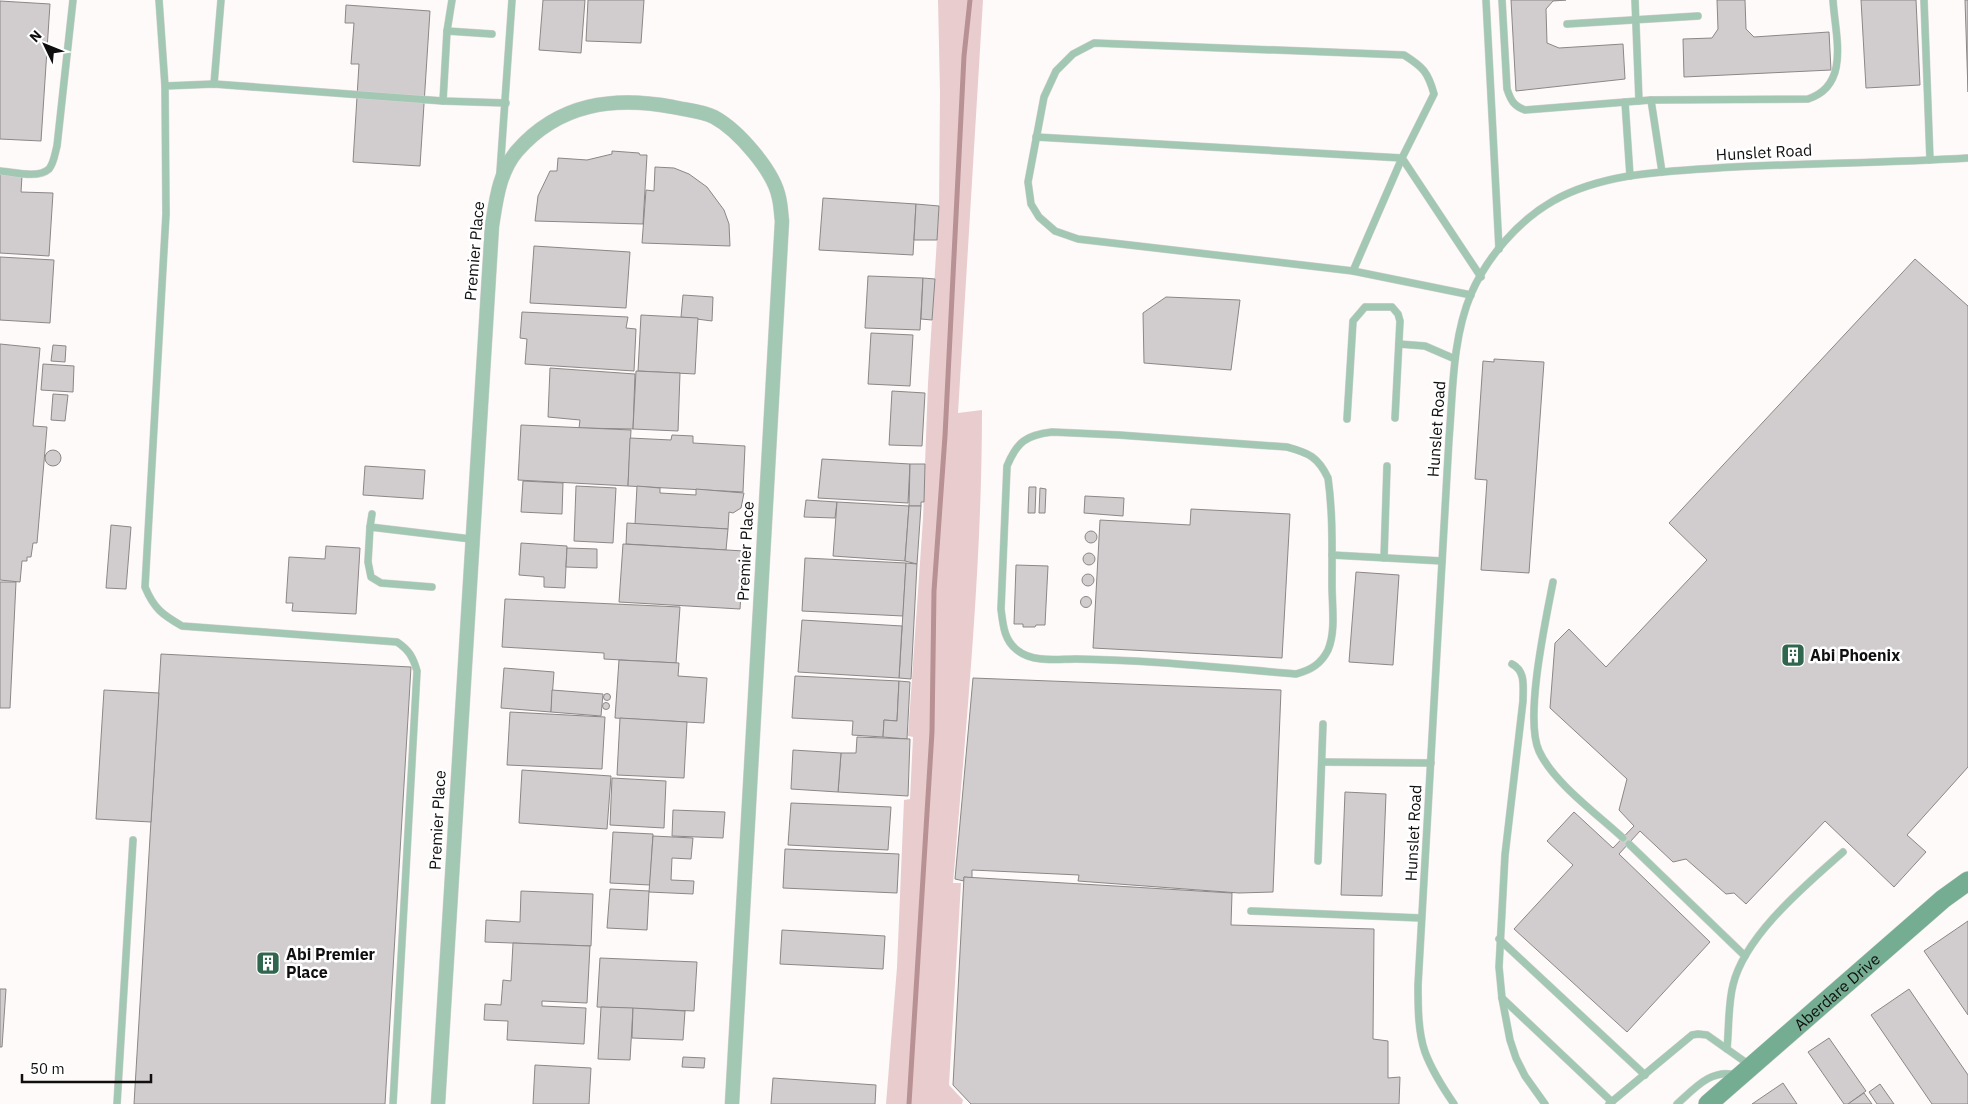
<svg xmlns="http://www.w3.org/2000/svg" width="1968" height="1104" font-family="'IBM Plex Sans',sans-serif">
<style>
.green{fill:#e9cdce}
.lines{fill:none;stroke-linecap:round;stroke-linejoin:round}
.stream{stroke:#b79194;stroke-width:5}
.building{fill:#d1cdce;stroke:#8b8787}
.lane-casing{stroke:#d8d4d4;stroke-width:8}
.street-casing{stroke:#d8d4d4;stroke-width:15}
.secondary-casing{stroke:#d8d4d4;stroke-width:20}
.lane{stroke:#a2c7b3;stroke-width:7}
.street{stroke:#a2c7b3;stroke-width:14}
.secondary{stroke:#74ad91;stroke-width:19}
.labels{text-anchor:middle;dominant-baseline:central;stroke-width:5;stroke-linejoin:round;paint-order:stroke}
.street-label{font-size:16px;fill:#100f0f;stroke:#fff}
.poi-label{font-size:16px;font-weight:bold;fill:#100f0f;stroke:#fff;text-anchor:start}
</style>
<rect width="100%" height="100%" fill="#fefafa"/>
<path class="green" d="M938 0H983L958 413 982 410C982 568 966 726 953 883H961L949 1085 963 1100 962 1104H886L897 967 904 800 910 799 913 737 908 736 923 519 928 383 939 206 940 93Z"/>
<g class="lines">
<polyline class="stream" points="909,1104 932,732 934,591 945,436 964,56 970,0"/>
</g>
<g class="building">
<polygon points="543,0 585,0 581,53 539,50"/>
<polygon points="588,0 644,0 641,43 586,41"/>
<polygon points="1511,0 1566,0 1553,1 1546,9 1547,43 1559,48 1623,44 1625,79 1516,91"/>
<polygon points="1717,0 1745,0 1746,29 1754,37 1829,32 1831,70 1684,77 1683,39 1712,38 1718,29"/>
<polygon points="1861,0 1916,0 1920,85 1866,88"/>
<polygon points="1965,0 1968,0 1968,92"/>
<polygon points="0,1 50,4 41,141 0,139"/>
<polygon points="346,5 430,11 420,166 353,162 359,64 351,64 354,23 345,23"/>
<polygon points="612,151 639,153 640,155 647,155 643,224 535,221 538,196 550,171 557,171 558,158 587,160 612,154"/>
<polygon points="655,167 674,168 689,174 707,187 724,210 729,224 730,246 642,243 646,190 654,191"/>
<polygon points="0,174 22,176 21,192 53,193 49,256 0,253"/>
<polygon points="823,198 916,204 913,255 819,250"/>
<polygon points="916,204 939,206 937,240 914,240"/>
<polygon points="534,246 630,252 626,308 530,303"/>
<polygon points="0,257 54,260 50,323 0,320"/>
<polygon points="1915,259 1968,306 1968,767 1907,835 1926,852 1894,887 1825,821 1746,904 1734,893 1726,894 1686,859 1673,862 1640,831 1619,854 1710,942 1627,1032 1514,929 1573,865 1547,841 1574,812 1613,848 1634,826 1619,810 1627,779 1550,708 1555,643 1569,629 1606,667 1707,560 1669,523"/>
<polygon points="868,276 923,278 920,330 865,328"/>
<polygon points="923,278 935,279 932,320 921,319"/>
<polygon points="683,295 713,297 712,321 681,317"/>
<polygon points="1166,297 1240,300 1231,370 1144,363 1143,313"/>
<polygon points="522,312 628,317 626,328 636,329 634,371 525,364 527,339 520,338"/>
<polygon points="641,315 698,318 695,374 638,371"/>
<polygon points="871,333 913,335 910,386 868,384"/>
<polygon points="0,344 40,348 33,426 47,427 37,543 33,543 31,557 27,557 27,561 22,561 20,582 0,580"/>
<polygon points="53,345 66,346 65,362 51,361"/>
<polygon points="1494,359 1544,362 1529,573 1481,570 1487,480 1475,479 1483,361 1494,362"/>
<polygon points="43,364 74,366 73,392 41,390"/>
<polygon points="550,368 635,374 633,429 579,428 580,420 548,417"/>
<polygon points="636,371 680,373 678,431 633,429"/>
<polygon points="892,391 925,393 922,446 889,445"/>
<polygon points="53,394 68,395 65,421 51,420"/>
<polygon points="521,425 631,430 628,486 518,480"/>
<polygon points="672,435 693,436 693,443 745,446 743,492 628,486 630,438 671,440"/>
<circle cx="53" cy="458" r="8"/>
<polygon points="822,459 910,464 908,503 818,498"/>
<polygon points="910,464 925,464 924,502 921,502 921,506 909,506"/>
<polygon points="365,466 425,470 423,499 363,495"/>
<polygon points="523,481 563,483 562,514 521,512"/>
<polygon points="576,486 616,488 613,543 574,541"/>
<polygon points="637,486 660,488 660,493 696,495 696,489 744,493 741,508 733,513 729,512 728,529 635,524"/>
<polygon points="1029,487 1036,487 1035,513 1028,513"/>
<polygon points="1040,488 1046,489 1045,513 1039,513"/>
<polygon points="1085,496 1124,498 1123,516 1084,513"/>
<polygon points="806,500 837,502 835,518 804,517"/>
<polygon points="837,502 909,506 905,561 833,556"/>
<polygon points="909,506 921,506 917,564 905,561"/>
<polygon points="1191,509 1290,514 1282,658 1093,648 1100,520 1190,525"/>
<polygon points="627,523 728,529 726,550 626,544"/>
<polygon points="111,525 131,527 126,589 106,588"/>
<circle cx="1091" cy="537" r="6"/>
<polygon points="521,543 567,546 565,588 544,587 544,577 519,575"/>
<polygon points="623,544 744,551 740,609 619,602"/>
<polygon points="326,546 360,548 356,614 292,611 293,603 286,603 289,557 325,559"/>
<polygon points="567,548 597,549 597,568 566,567"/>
<circle cx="1089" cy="559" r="6"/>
<polygon points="805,558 906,563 903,616 802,611"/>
<polygon points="906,563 917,564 911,679 899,678"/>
<polygon points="1016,565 1048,566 1045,625 1036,625 1035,627 1023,627 1023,624 1014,624"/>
<polygon points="1356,572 1399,575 1393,665 1349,662"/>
<circle cx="1088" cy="580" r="6"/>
<polygon points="0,582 16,582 10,708 0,708"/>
<circle cx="1086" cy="602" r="5.5"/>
<polygon points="505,599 680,607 676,663 604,659 604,653 502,647"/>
<polygon points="802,620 902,626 899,678 798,672"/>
<polygon points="161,654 411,667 385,1104 134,1104"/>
<polygon points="619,660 679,663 678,676 707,678 704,723 615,718"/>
<polygon points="504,668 554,672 551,712 501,708"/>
<polygon points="795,676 899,681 897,721 884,720 883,737 852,735 853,721 792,718"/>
<polygon points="973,678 1281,690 1273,892 1239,893 1078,881 1079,875 972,870 972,878 964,877 964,881 955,879"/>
<polygon points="899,681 910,682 907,739 883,737 884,720 897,721"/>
<polygon points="104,690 159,693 151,822 96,819"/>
<polygon points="552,690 603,694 601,716 551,712"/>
<circle cx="607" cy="697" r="3.5"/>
<circle cx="606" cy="706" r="3.5"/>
<polygon points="510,712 605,717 602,769 507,765"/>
<polygon points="620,718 687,722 684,778 617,775"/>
<polygon points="857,737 910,739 908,796 838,792 841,753 856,753"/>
<polygon points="793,750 841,753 838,792 791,789"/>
<polygon points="522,770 611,776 607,829 519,823"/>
<polygon points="612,778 666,781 664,828 610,825"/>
<polygon points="1345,792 1386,794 1382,896 1341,895"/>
<polygon points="791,803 891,807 888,850 788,845"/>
<polygon points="673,810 725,812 723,838 672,836"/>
<polygon points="613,832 653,834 650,885 610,883"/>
<polygon points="653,836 693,838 691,859 672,858 671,880 694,881 693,894 649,892"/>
<polygon points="785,849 899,854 897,893 783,888"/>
<polygon points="964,877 1232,893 1231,925 1374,929 1373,1039 1388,1041 1388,1078 1400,1077 1399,1104 971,1104 953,1085"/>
<polygon points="610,889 649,891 647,930 607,928"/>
<polygon points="521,891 593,894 591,946 485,942 486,920 520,922"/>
<polygon points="1968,921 1968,1015 1924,951"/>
<polygon points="782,930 885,936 883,969 780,964"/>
<polygon points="513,943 590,946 587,1003 542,1001 542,1006 586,1008 584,1044 507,1040 508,1021 484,1020 485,1004 501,1005 503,980 511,981"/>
<polygon points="600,958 697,962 694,1011 597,1007"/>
<polygon points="0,989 6,989 2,1047 0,1047"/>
<polygon points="1909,989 1968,1075 1968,1104 1932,1104 1871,1015"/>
<polygon points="601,1007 633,1008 630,1060 598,1059"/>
<polygon points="633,1008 685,1011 683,1040 632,1038"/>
<polygon points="1829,1038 1866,1091 1848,1104 1844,1104 1808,1052"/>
<polygon points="683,1057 705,1058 704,1068 682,1067"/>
<polygon points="535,1065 591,1068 589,1104 533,1104"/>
<polygon points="773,1078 876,1085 875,1104 771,1104"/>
<polygon points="1783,1083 1797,1104 1752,1104"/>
<polygon points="1880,1084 1894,1104 1877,1104 1869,1092"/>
<polygon points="1864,1093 1872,1104 1848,1104"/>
</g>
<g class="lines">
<g class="lane-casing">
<g id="lane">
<polyline points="159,0 165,86"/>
<polyline points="1486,0 1499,249"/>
<path d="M1502 0 1507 89C1511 101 1514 106 1525 110L1651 100 1808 99C1851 85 1835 35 1833 0"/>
<polyline points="1635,0 1639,101"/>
<polyline points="1924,0 1930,160"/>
<polyline points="1567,24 1698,16"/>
<polyline points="447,31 492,34"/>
<polyline points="214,84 221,0"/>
<polyline points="1651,100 1662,172"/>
<polyline points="443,101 447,31 452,0"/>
<polyline points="1625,102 1630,176"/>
<polyline points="1036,137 1402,158 1353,271"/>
<path d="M0 171C13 172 38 179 49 169 54 163 55 153 57 146L73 0"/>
<polyline points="500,172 512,0"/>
<path d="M1471 295 1353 271 1078 239 1055 231 1039 217 1031 204 1028 182 1044 97 1056 71 1073 54 1094 43 1404 55C1423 67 1428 72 1434 94L1402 158 1481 277"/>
<polyline points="1399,344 1425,346 1455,359"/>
<polyline points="1347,419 1353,321 1365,307 1392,307 1398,314 1400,321 1395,418"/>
<path d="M1052 432 1119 435 1287 447C1309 453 1318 457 1328 478 1333 513 1332 550 1332 585 1332 606 1336 631 1328 650 1321 664 1311 670 1296 674 1223 668 1150 660 1076 659 1057 659 1033 663 1017 650 1004 640 1003 625 1001 609L1007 466C1017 442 1026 435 1052 432Z"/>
<polyline points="370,527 372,514"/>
<polyline points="1332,555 1442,561"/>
<polyline points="1384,558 1387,466"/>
<path d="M1553 582C1546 619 1524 718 1539 751 1553 782 1597 814 1623 838"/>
<polyline points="432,587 381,583 371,577 368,562 370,527 471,539"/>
<path d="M1512 664C1526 671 1523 687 1523 701L1505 855 1499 967 1502 998 1510 1040 1516 1058 1525 1076 1545 1104"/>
<polyline points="1322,762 1431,763"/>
<polyline points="1629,844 1745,956"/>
<polyline points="1318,861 1323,724"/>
<polyline points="1251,911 1421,918"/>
<polyline points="1499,939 1645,1075"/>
<polyline points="1502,998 1612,1102"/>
<path d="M1727 1049C1729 1029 1728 1004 1733 985 1745 935 1806 885 1843 852"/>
<polyline points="117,1104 133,840"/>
<path d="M393 1104 417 671C413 657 409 650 397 642L182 626C163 615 154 609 145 587L166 214 165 86 214 84 443 101 506 103"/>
<path d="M1454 1104C1443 1088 1432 1071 1425 1052 1418 1032 1418 1007 1418 985L1449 439C1453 392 1452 339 1471 294 1487 257 1518 221 1553 201 1606 171 1674 171 1733 167 1812 163 1890 163 1968 158"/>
<polyline points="1609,1104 1692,1035 1698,1034 1707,1035 1751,1066"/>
<path d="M1677 1104C1694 1089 1711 1068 1736 1075"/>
</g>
</g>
<g class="street-casing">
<path id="street" d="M438 1104 492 226C496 201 499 172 517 151 559 103 614 96 673 107 686 110 702 111 714 117 738 130 774 171 779 198 781 206 781 214 782 221L732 1104"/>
</g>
<g class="secondary-casing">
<g id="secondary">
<path id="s1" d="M1708 1104 1943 899 1968 881"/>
</g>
</g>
<use href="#lane" class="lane"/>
<use href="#street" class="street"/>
<use href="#secondary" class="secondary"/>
</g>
<defs>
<g id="building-square" transform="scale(1.25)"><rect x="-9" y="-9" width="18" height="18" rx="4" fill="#2f664d" stroke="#fff"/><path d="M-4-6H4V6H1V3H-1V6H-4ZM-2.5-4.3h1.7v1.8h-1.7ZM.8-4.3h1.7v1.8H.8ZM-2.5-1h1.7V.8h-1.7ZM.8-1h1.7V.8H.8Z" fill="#fff"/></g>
</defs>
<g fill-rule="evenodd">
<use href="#building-square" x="1793" y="655"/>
<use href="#building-square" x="268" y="963"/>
</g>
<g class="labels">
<g class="street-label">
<text transform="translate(1764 152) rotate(-3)">Hunslet Road</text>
<text transform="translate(474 251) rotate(-85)">Premier Place</text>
<text transform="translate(1436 429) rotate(-86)">Hunslet Road</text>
<text transform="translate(745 551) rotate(-87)">Premier Place</text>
<text transform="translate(437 820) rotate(-87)">Premier Place</text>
<text transform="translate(1413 833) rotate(-87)">Hunslet Road</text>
<text stroke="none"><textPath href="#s1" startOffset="171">Aberdare Drive</textPath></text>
</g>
<g class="poi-label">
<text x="1810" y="655">Abi Phoenix</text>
<text x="286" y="954">Abi Premier<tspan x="286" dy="18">Place</tspan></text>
</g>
</g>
<g transform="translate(45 45) rotate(313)" stroke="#ffffff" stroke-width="4" paint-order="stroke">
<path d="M0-4L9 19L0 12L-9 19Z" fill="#100f0f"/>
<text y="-8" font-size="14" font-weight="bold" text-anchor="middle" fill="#100f0f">N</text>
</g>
<path d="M22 1074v8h129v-8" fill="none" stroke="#100f0f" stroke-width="2.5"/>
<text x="30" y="1074" font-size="15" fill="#100f0f" stroke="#ffffff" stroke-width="4" paint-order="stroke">50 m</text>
</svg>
